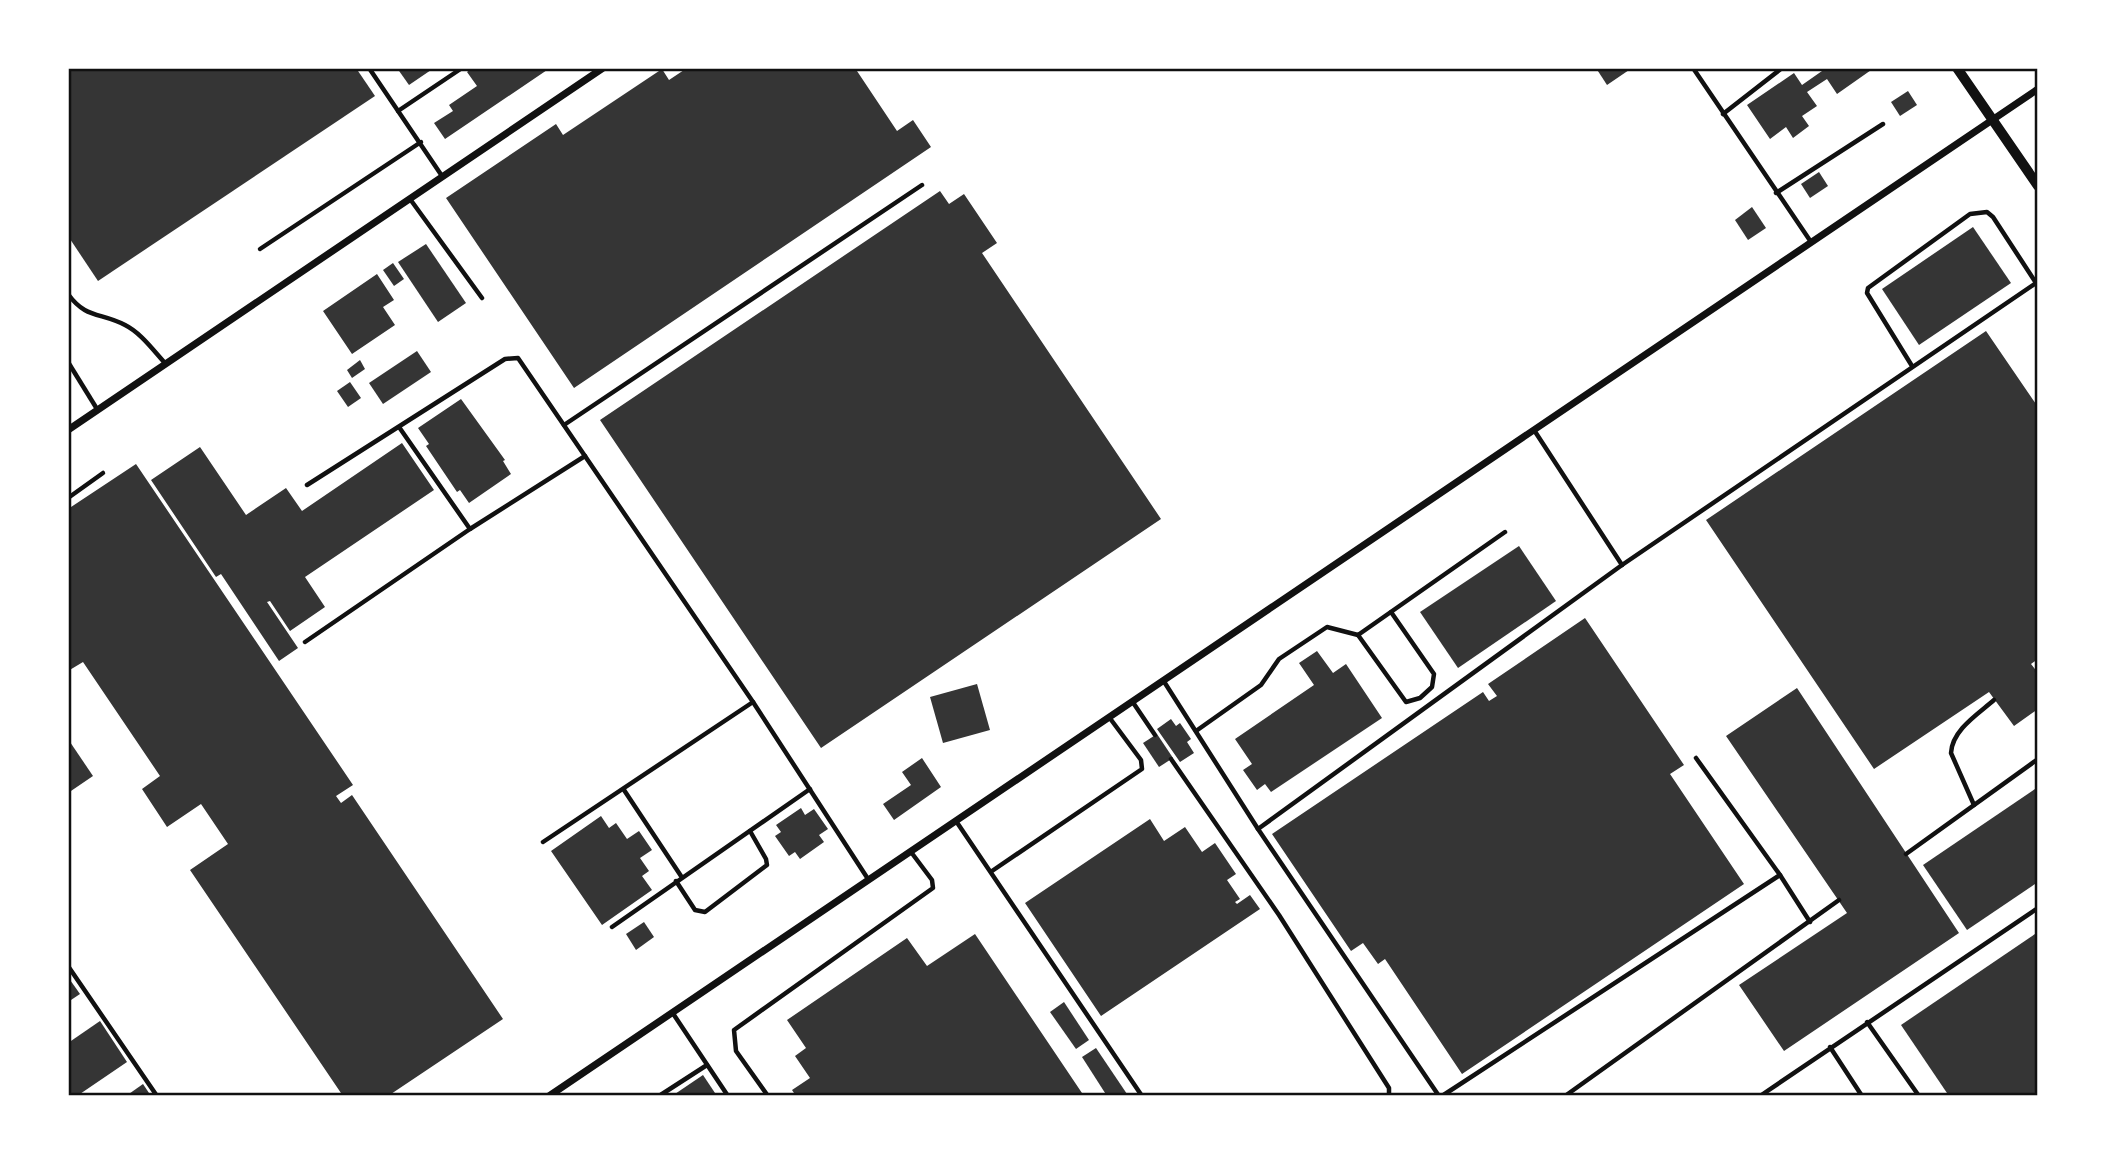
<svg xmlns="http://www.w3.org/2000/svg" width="2106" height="1164" font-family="Ubuntu,sans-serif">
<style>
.building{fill:#353535}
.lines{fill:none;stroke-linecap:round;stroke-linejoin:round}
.service{stroke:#111;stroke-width:4.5}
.minor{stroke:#111;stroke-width:7}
.tertiary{stroke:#111;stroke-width:10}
.neatline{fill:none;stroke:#111;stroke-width:2.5}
</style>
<rect width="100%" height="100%" fill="#fff"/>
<g class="building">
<polygon points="68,68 356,68 375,96 98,281 68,236"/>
<polygon points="397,68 434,68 409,85"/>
<polygon points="472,68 550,68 445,139 434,123 453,111 449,105 477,86 467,72"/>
<polygon points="687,68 855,68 897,131 913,120 931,147 574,388 446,198 556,124 563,135 662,69 669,80"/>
<polygon points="1596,68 1632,68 1607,85"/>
<polygon points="1820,68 1874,68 1837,94 1827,79 1807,92 1817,106 1802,116 1809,126 1793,138 1786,127 1770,139 1747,105 1794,73 1802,85 1822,71"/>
<polygon points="1908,91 1917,105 1900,116 1891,102"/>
<polygon points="1819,172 1828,186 1810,198 1801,184"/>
<polygon points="940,191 949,204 964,194 997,243 982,253 1161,519 821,748 600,420"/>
<polygon points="1752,207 1766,228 1748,240 1735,220"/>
<polygon points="1973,227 2011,283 1919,345 1882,289"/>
<polygon points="426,244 466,303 438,322 398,262"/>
<polygon points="393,263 404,279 394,286 383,270"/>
<polygon points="377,274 394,300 383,307 395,325 352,354 323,311"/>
<polygon points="1986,331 2038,407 2038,659 2031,664 2038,673 2038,709 2014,726 1989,692 1874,769 1706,520"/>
<polygon points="417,351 431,372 383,404 369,383"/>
<polygon points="360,360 365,369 352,378 347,370"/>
<polygon points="350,382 361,398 348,407 337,391"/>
<polygon points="461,399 505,460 503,461 511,474 469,503 460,490 457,492 426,446 429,444 418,428"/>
<polygon points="402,443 434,490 305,577 325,607 290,631 270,601 267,602 298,648 279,661 221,574 216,577 151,480 200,447 246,515 286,488 302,511"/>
<polygon points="136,464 353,785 336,796 341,803 352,795 503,1019 388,1096 343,1096 190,870 228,844 201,804 167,827 142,789 160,776 83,662 68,671 68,509"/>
<polygon points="1519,546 1556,601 1458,668 1420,612"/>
<polygon points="1585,618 1684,765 1670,774 1744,884 1462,1074 1385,959 1378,964 1363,943 1351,951 1272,834 1483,692 1489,701 1497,696 1488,684"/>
<polygon points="1317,651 1333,673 1346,664 1382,718 1271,792 1265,784 1257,790 1243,770 1252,764 1235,739 1314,685 1299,663"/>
<polygon points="977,684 990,730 943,743 930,697"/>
<polygon points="1797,688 1959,933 1784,1051 1739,985 1847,913 1726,736"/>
<polygon points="1171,719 1176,726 1180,723 1191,739 1187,742 1194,753 1180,762 1157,729"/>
<polygon points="1157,734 1173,758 1159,767 1143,743"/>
<polygon points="68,739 93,776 68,793"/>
<polygon points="922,758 941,787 894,820 883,804 911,785 902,772"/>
<polygon points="2038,787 2038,882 1967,930 1923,865"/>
<polygon points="801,808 805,815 814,809 828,829 819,835 824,842 800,859 795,852 789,856 775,836 781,832 776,825"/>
<polygon points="601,816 609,828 616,823 627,839 639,831 652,850 640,858 649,871 642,876 652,890 602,925 551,851"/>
<polygon points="1150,819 1164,841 1185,827 1202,852 1215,843 1236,874 1227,880 1240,899 1235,902 1237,904 1250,895 1260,909 1101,1016 1025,903"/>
<polygon points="644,922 654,937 636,950 626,934"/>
<polygon points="2038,932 2038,1096 1949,1096 1901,1025"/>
<polygon points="975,934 1084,1096 796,1096 792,1090 810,1078 795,1056 806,1048 787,1020 907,938 927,966"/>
<polygon points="68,977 80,994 68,1002"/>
<polygon points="1064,1002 1089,1040 1076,1049 1050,1012"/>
<polygon points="100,1021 127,1062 77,1096 69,1096 68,1043"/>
<polygon points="1096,1048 1127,1094 1128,1096 1107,1096 1082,1057"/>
<polygon points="703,1075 717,1096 672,1096"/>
<polygon points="143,1084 151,1096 126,1096"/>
</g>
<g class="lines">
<g class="service">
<polyline points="369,68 442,176"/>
<polyline points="1693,68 1811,242"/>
<polyline points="398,111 462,68"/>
<polyline points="1723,114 1782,68"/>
<polyline points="1776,193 1883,124"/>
<polyline points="410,199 482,298"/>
<polyline points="260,249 421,142"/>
<path d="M68 294C86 319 100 312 125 325 141 333 153 350 165 363"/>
<polyline points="68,362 97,409"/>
<polyline points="1912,366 1867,293 1868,288 1970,214 1987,212 1993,217 2038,286"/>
<polyline points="564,425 922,185"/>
<polyline points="399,427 470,529"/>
<polyline points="1534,430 1622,565"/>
<polyline points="307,485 505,359 518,358 753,702 868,879"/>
<polyline points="68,498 103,473"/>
<polyline points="1358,635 1406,702 1420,698 1432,687 1434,674 1391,612"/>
<polyline points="305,642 470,529 585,456"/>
<polyline points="2037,671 2038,670"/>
<polyline points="1163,680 1258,829 1439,1096"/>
<polyline points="1132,701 1155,735"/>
<polyline points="1196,731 1261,685 1279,659 1327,627 1358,635 1505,532"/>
<polyline points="1696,758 1780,875"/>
<polyline points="1171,759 1279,915 1389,1088 1389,1096"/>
<polyline points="624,790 681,876"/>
<path d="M1974 805 1951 753C1952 730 1978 714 1994 700"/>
<polyline points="956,821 1142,1096"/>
<polyline points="1258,829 1622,565 2036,283"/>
<polyline points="543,842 753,702"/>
<polyline points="1906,854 2038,759"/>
<polyline points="992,871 1142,769 1141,760 1109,717"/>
<polyline points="676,881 695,910 705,912 767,865 766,859 750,831"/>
<polyline points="612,927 810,789"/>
<polyline points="68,966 157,1096"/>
<polyline points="672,1012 728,1096"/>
<polyline points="1867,1022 1919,1096"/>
<polyline points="1830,1047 1862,1096"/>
<polyline points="659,1096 707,1065"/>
<polyline points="768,1096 736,1051 734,1030 933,888 932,880 911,852"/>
<polyline points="1442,1096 1780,875 1810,922"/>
<polyline points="1565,1096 1839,900"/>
<polyline points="1760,1096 2038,908"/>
</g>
<g class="minor">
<polyline points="68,430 603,68"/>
<polyline points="549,1096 2038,89"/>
</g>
<polyline class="tertiary" points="1957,68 2038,186"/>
</g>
<rect width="2106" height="1164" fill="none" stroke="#ffffff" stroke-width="140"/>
<rect x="70" y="70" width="1966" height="1024" class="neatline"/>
</svg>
